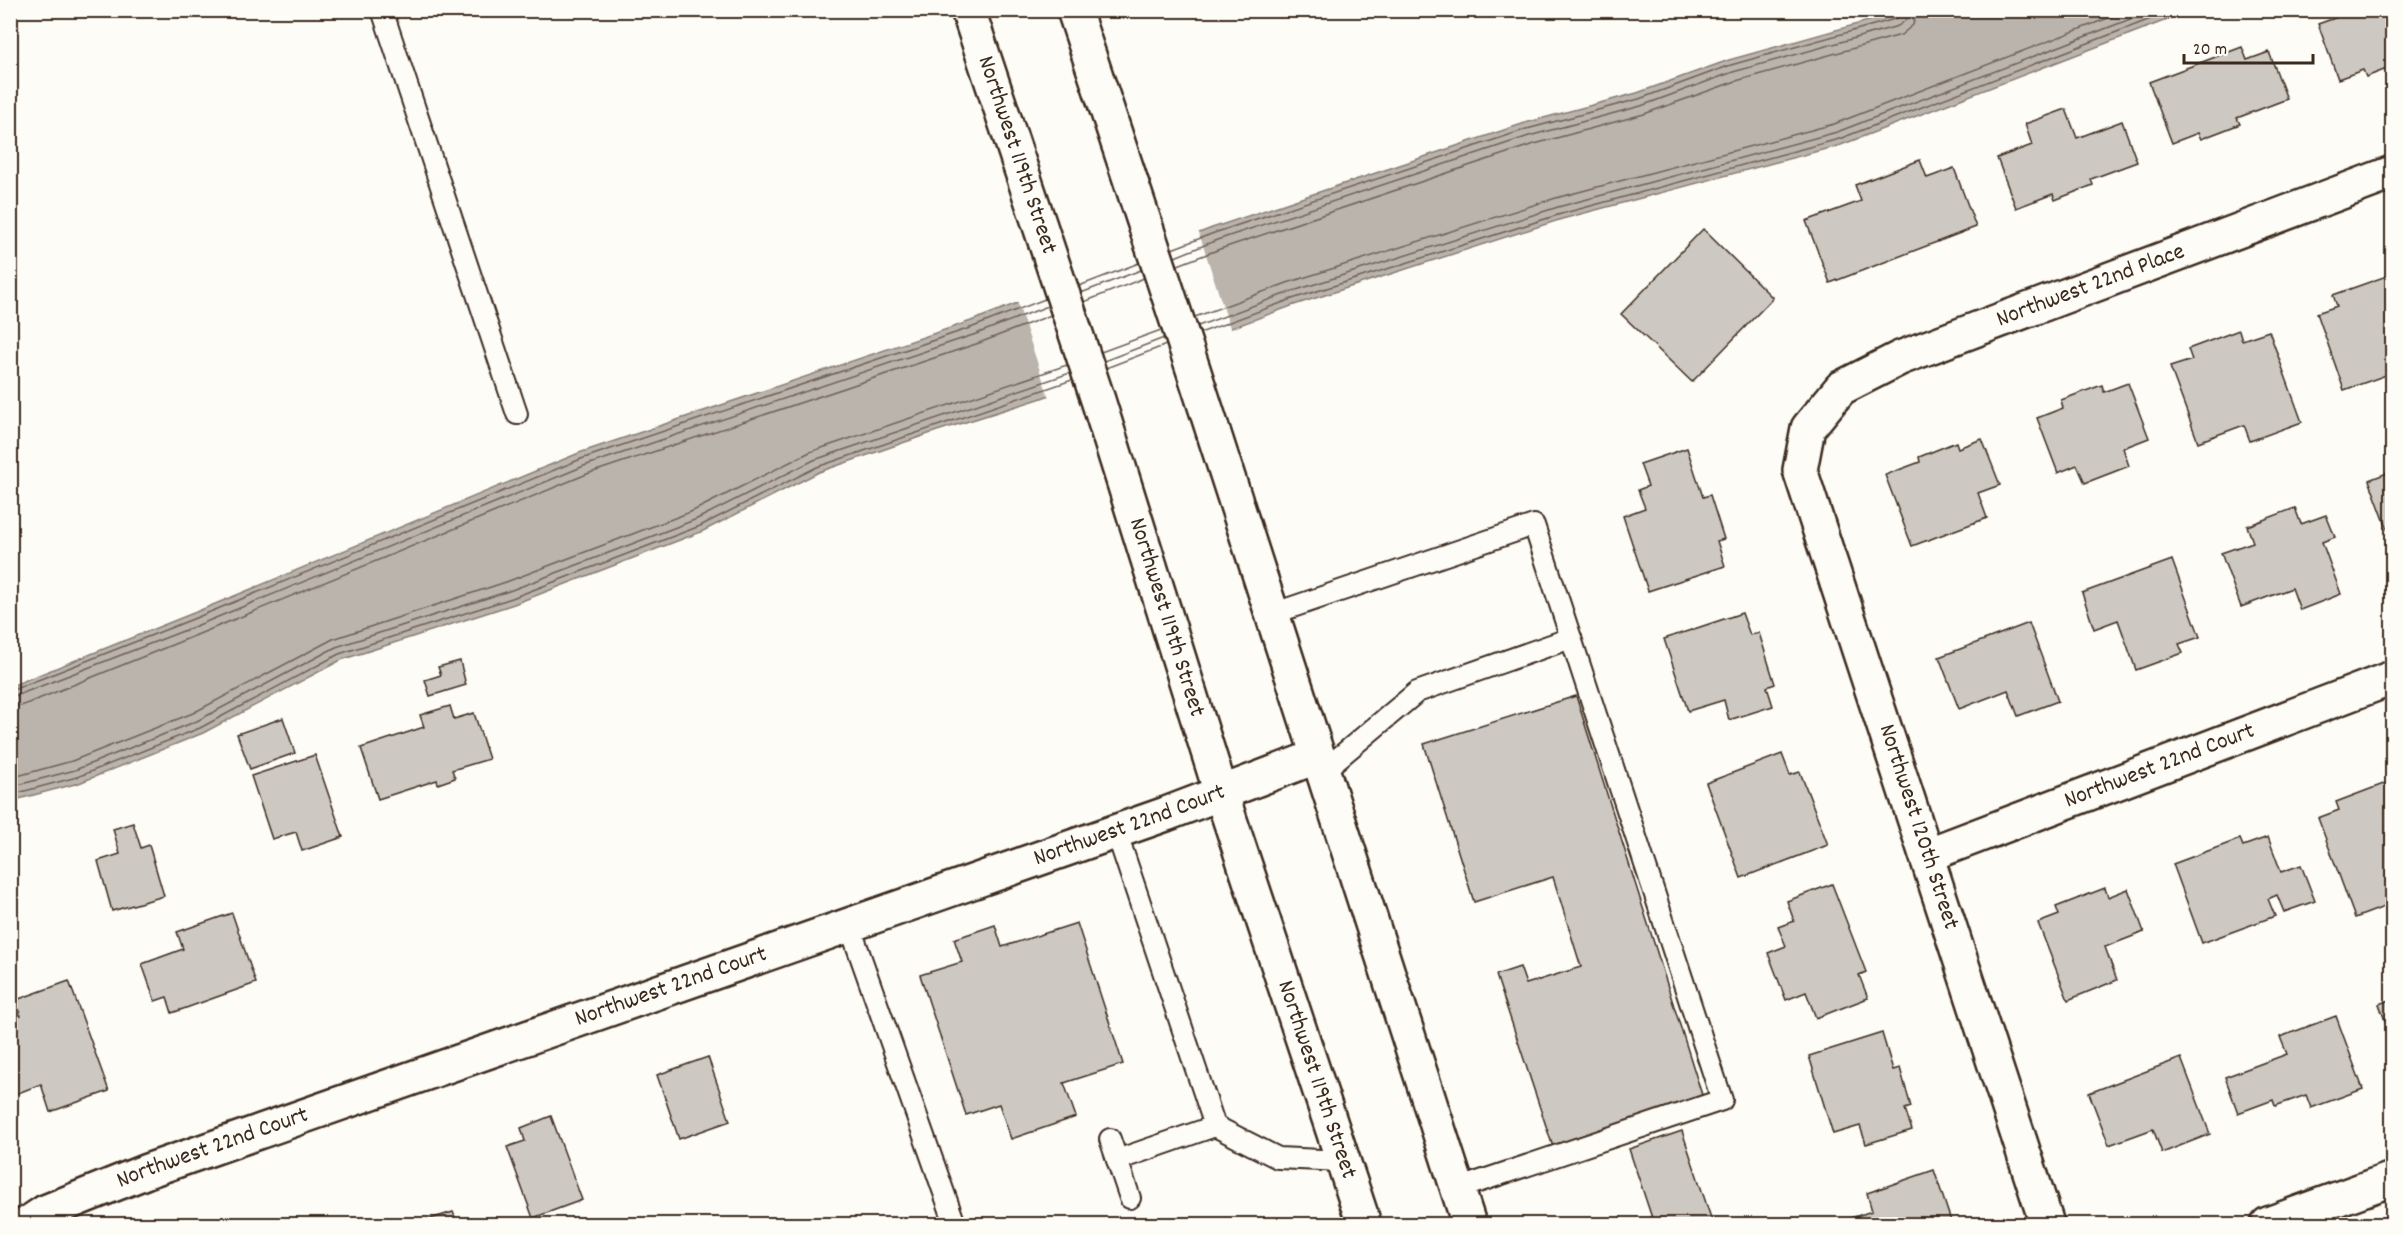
<svg xmlns="http://www.w3.org/2000/svg" width="2403" height="1235" font-family="Dekko,sans-serif">
<style>
.water{fill:#bbb4ad;stroke:#887d74;stroke-width:1.5}
.pier{fill:#fdfcf7}
.lines{fill:none;stroke-linecap:round;stroke-linejoin:round}
.shore{stroke:#6e6157;stroke-width:1.5}
.building{fill:#cdc8c2;stroke:#3b2a1e;stroke-width:1.5}
.lane-casing{stroke:#3b2a1e;stroke-width:24}
.street-casing{stroke:#3b2a1e;stroke-width:38}
.secondary-casing{stroke:#3b2a1e;stroke-width:38}
.highway-casing{stroke:#3b2a1e;stroke-width:38}
.lane{stroke:#fdfcf7;stroke-width:20}
.street{stroke:#fdfcf7;stroke-width:33}
.secondary{stroke:#fdfcf7;stroke-width:33}
.highway{stroke:#fdfcf7;stroke-width:33}
.labels{text-anchor:middle;dominant-baseline:central;stroke-width:4.5;stroke-linejoin:round;paint-order:stroke}
.street-label{font-size:24px;fill:#3b2a1e;stroke:#fdfcf7}
</style>
<rect width="100%" height="100%" fill="#fdfcf7"/>
<filter id="ink" filterUnits="userSpaceOnUse"><feTurbulence type="fractalNoise" baseFrequency=".0167" numOctaves="2"/><feDisplacementMap in="SourceGraphic" scale="12" xChannelSelector="R" yChannelSelector="G"/><feConvolveMatrix kernelMatrix="1 2 1 2 8 2 1 2 1" color-interpolation-filters="sRGB"/></filter>
<g filter="url(#ink)">
<polygon class="water" points="1904,11 2190,11 1841,145 1562,219 1294,305 1039,399 937,431 819,472 703,531 514,604 341,660 203,733 79,783 11,801 11,686 191,614 579,453 971,321 1212,228 1525,123 1637,93 1729,60"/>
<polygon class="pier" points="1198,230 1231,331 1049,398 1017,301"/>
<g class="lines">
<g class="shore">
<polyline points="1172,249 1214,233 1527,129 1639,99 1731,65 1895,19 1899,16 1900,10"/>
<polyline points="1175,257 1217,240 1529,136 1641,106 1733,72 1898,26 1906,20 1908,10"/>
<polyline points="1178,265 1220,249 1531,145 1644,114 1736,81 1901,35 1913,25 1917,10"/>
<polyline points="1079,286 1139,263"/>
<polyline points="1081,293 1141,270"/>
<polyline points="1084,302 1144,278"/>
<polyline points="1195,317 1287,283 1556,198 1834,124 2129,10"/>
<polyline points="1198,326 1290,292 1558,207 1837,132 2154,10"/>
<polyline points="1200,333 1292,299 1561,214 1839,139 2174,10"/>
<polyline points="1101,352 1161,330"/>
<polyline points="1104,361 1164,338"/>
<polyline points="1106,368 1166,345"/>
<polyline points="10,691 193,619 581,459 973,327 1045,299"/>
<polyline points="10,698 196,626 584,466 976,334 1048,306"/>
<polyline points="10,707 21,706 199,634 587,474 979,343 1051,315"/>
<polyline points="10,778 72,761 193,713 333,639 506,582 693,511 810,452 1067,365"/>
<polyline points="10,787 75,770 197,721 336,647 509,591 697,519 814,460 1070,373"/>
<polyline points="10,795 77,777 200,728 339,654 512,598 700,526 817,467 1072,380"/>
</g>
</g>
<g class="building">
<polygon points="2345,10 2392,10 2392,67 2366,77 2363,70 2338,79 2318,24 2346,14"/>
<polygon points="2242,47 2247,60 2269,52 2287,99 2237,118 2240,124 2201,139 2198,133 2172,143 2149,82"/>
<polygon points="2066,109 2077,138 2122,121 2137,162 2091,179 2093,185 2055,200 2053,194 2016,208 1997,158 2032,145 2025,124"/>
<polygon points="1920,160 1927,178 1954,168 1976,227 1830,283 1806,221 1861,201 1855,185"/>
<polygon points="1703,229 1773,298 1692,382 1621,314"/>
<polygon points="2392,274 2392,373 2344,390 2317,313 2337,306 2333,295"/>
<polygon points="2239,330 2242,340 2269,331 2302,422 2250,441 2244,425 2198,442 2170,367 2192,360 2188,349"/>
<polygon points="2128,383 2149,438 2123,448 2129,466 2085,483 2077,465 2058,473 2037,418 2063,408 2061,400 2102,385 2104,392"/>
<polygon points="1982,439 2000,485 1978,493 1987,518 1912,546 1885,475 1920,462 1919,457 1956,442 1958,448"/>
<polygon points="1687,448 1703,497 1710,495 1724,539 1717,541 1725,566 1648,591 1623,516 1645,508 1638,490 1648,486 1640,464"/>
<polygon points="2392,471 2392,541 2369,480"/>
<polygon points="2295,508 2301,524 2326,515 2335,537 2322,542 2341,594 2300,610 2292,588 2241,607 2221,553 2253,542 2247,526"/>
<polygon points="2172,560 2200,637 2179,644 2183,653 2136,670 2118,620 2094,629 2082,593"/>
<polygon points="1742,613 1750,635 1759,633 1775,684 1767,687 1773,706 1729,720 1724,700 1688,711 1664,639"/>
<polygon points="2029,623 2058,701 2018,716 2008,690 1959,709 1939,657"/>
<polygon points="460,661 466,685 430,696 425,680 441,675 438,667"/>
<polygon points="1576,696 1703,1098 1553,1147 1496,975 1520,967 1526,984 1581,967 1553,877 1474,902 1424,744"/>
<polygon points="450,706 454,719 474,713 489,759 452,770 455,778 438,784 437,780 378,799 361,748 424,727 420,715"/>
<polygon points="283,718 295,753 250,769 237,734"/>
<polygon points="1782,754 1790,775 1800,772 1828,845 1741,878 1706,783"/>
<polygon points="315,755 343,837 302,851 296,832 272,839 251,776"/>
<polygon points="2386,783 2388,791 2392,790 2392,876 2391,876 2392,904 2355,918 2318,818 2339,810 2336,802"/>
<polygon points="133,823 141,848 149,845 164,896 112,911 98,861 120,854 113,829"/>
<polygon points="2268,837 2281,872 2301,865 2315,901 2284,912 2277,895 2268,899 2275,916 2202,943 2173,864 2240,839 2243,846"/>
<polygon points="1832,884 1866,972 1859,975 1868,998 1816,1018 1806,992 1786,1000 1768,953 1786,946 1778,927 1794,921 1787,901"/>
<polygon points="2105,888 2108,897 2128,889 2144,932 2105,947 2117,980 2068,1000 2038,923 2059,915 2056,907"/>
<polygon points="232,913 256,983 172,1013 167,997 155,1001 142,964 183,949 177,932"/>
<polygon points="1077,923 1123,1064 1064,1083 1076,1117 1011,1139 999,1104 966,1115 920,975 962,962 954,939 995,925 1002,947"/>
<polygon points="69,981 109,1091 50,1112 41,1084 11,1096 10,1020 21,1016 16,1000"/>
<polygon points="2392,999 2392,1040 2379,1004"/>
<polygon points="2336,1016 2363,1089 2311,1108 2306,1095 2275,1106 2273,1100 2238,1113 2225,1077 2287,1054 2280,1037"/>
<polygon points="1882,1033 1893,1070 1900,1068 1911,1107 1905,1109 1912,1130 1866,1144 1860,1126 1833,1134 1809,1056"/>
<polygon points="708,1057 730,1121 679,1139 657,1075"/>
<polygon points="2181,1058 2210,1134 2162,1153 2153,1129 2109,1145 2089,1093"/>
<polygon points="551,1116 582,1200 533,1218 507,1147 525,1141 521,1128"/>
<polygon points="1682,1131 1713,1224 1654,1224 1629,1149"/>
<polygon points="1934,1170 1952,1224 1847,1224 1845,1220 1872,1211 1867,1193"/>
<polygon points="453,1212 458,1224 414,1224"/>
</g>
<g class="lines">
<g class="lane-casing">
<g id="lane">
<polyline points="382,10 517,414"/>
<polyline points="1272,614 1534,525 1722,1100 1457,1189"/>
<polyline points="1323,771 1417,692 1571,638"/>
<polyline points="1116,831 1215,1126 1278,1158 1343,1161"/>
<polyline points="849,924 955,1224"/>
<polyline points="1110,1139 1130,1198"/>
<polyline points="1117,1160 1215,1126"/>
</g>
</g>
<g class="street-casing">
<g id="street">
<path id="s1" d="M1927 855 2392 678"/>
<path id="s2" d="M27 1224 45 1212 147 1171 1166 814 1318 756"/>
<path id="s3" d="M2047 1224 1800 470 1808 428 1841 388 1900 358 2392 173"/>
</g>
</g>
<g class="secondary-casing">
<polyline id="secondary" points="2268,1224 2392,1179"/>
</g>
<g class="highway-casing">
<g id="highway">
<path id="s4" d="M968 10 1098 400 1221 793 1364 1224"/>
<polyline points="1074,10 1193,369 1469,1224"/>
</g>
</g>
<use href="#lane" class="lane"/>
<use href="#street" class="street"/>
<use href="#secondary" class="secondary"/>
<use href="#highway" class="highway"/>
</g>
</g>
<g class="labels">
<g class="street-label">
<text stroke="none"><textPath href="#s4" startOffset="153">Northwest 119th Street</textPath></text>
<text stroke="none"><textPath href="#s3" startOffset="1158">Northwest 22nd Place</textPath></text>
<text stroke="none"><textPath href="#s4" startOffset="639">Northwest 119th Street</textPath></text>
<text stroke="none"><textPath href="#s1" startOffset="249">Northwest 22nd Court</textPath></text>
<text stroke="none"><textPath href="#s2" startOffset="1173">Northwest 22nd Court</textPath></text>
<text transform="translate(1918 827) rotate(72)">Northwest 120th Street</text>
<text stroke="none"><textPath href="#s2" startOffset="687">Northwest 22nd Court</textPath></text>
<text stroke="none"><textPath href="#s4" startOffset="1125">Northwest 119th Street</textPath></text>
<text stroke="none"><textPath href="#s2" startOffset="201">Northwest 22nd Court</textPath></text>
</g>
</g>
<rect width="2403" height="1235" fill="none" stroke="#fdfcf7" stroke-width="36"/>
<rect x="18" y="18" width="2367" height="1199" fill="none" stroke="#3b2a1e" stroke-width="2" filter="url(#ink)"/>
<path d="M2184 54v9h129v-9" fill="none" stroke="#3b2a1e" stroke-width="3"/>
<text x="2193" y="54" font-size="18" fill="#3b2a1e" stroke="#fdfcf7" stroke-width="4.5" paint-order="stroke">20 m</text>
</svg>
